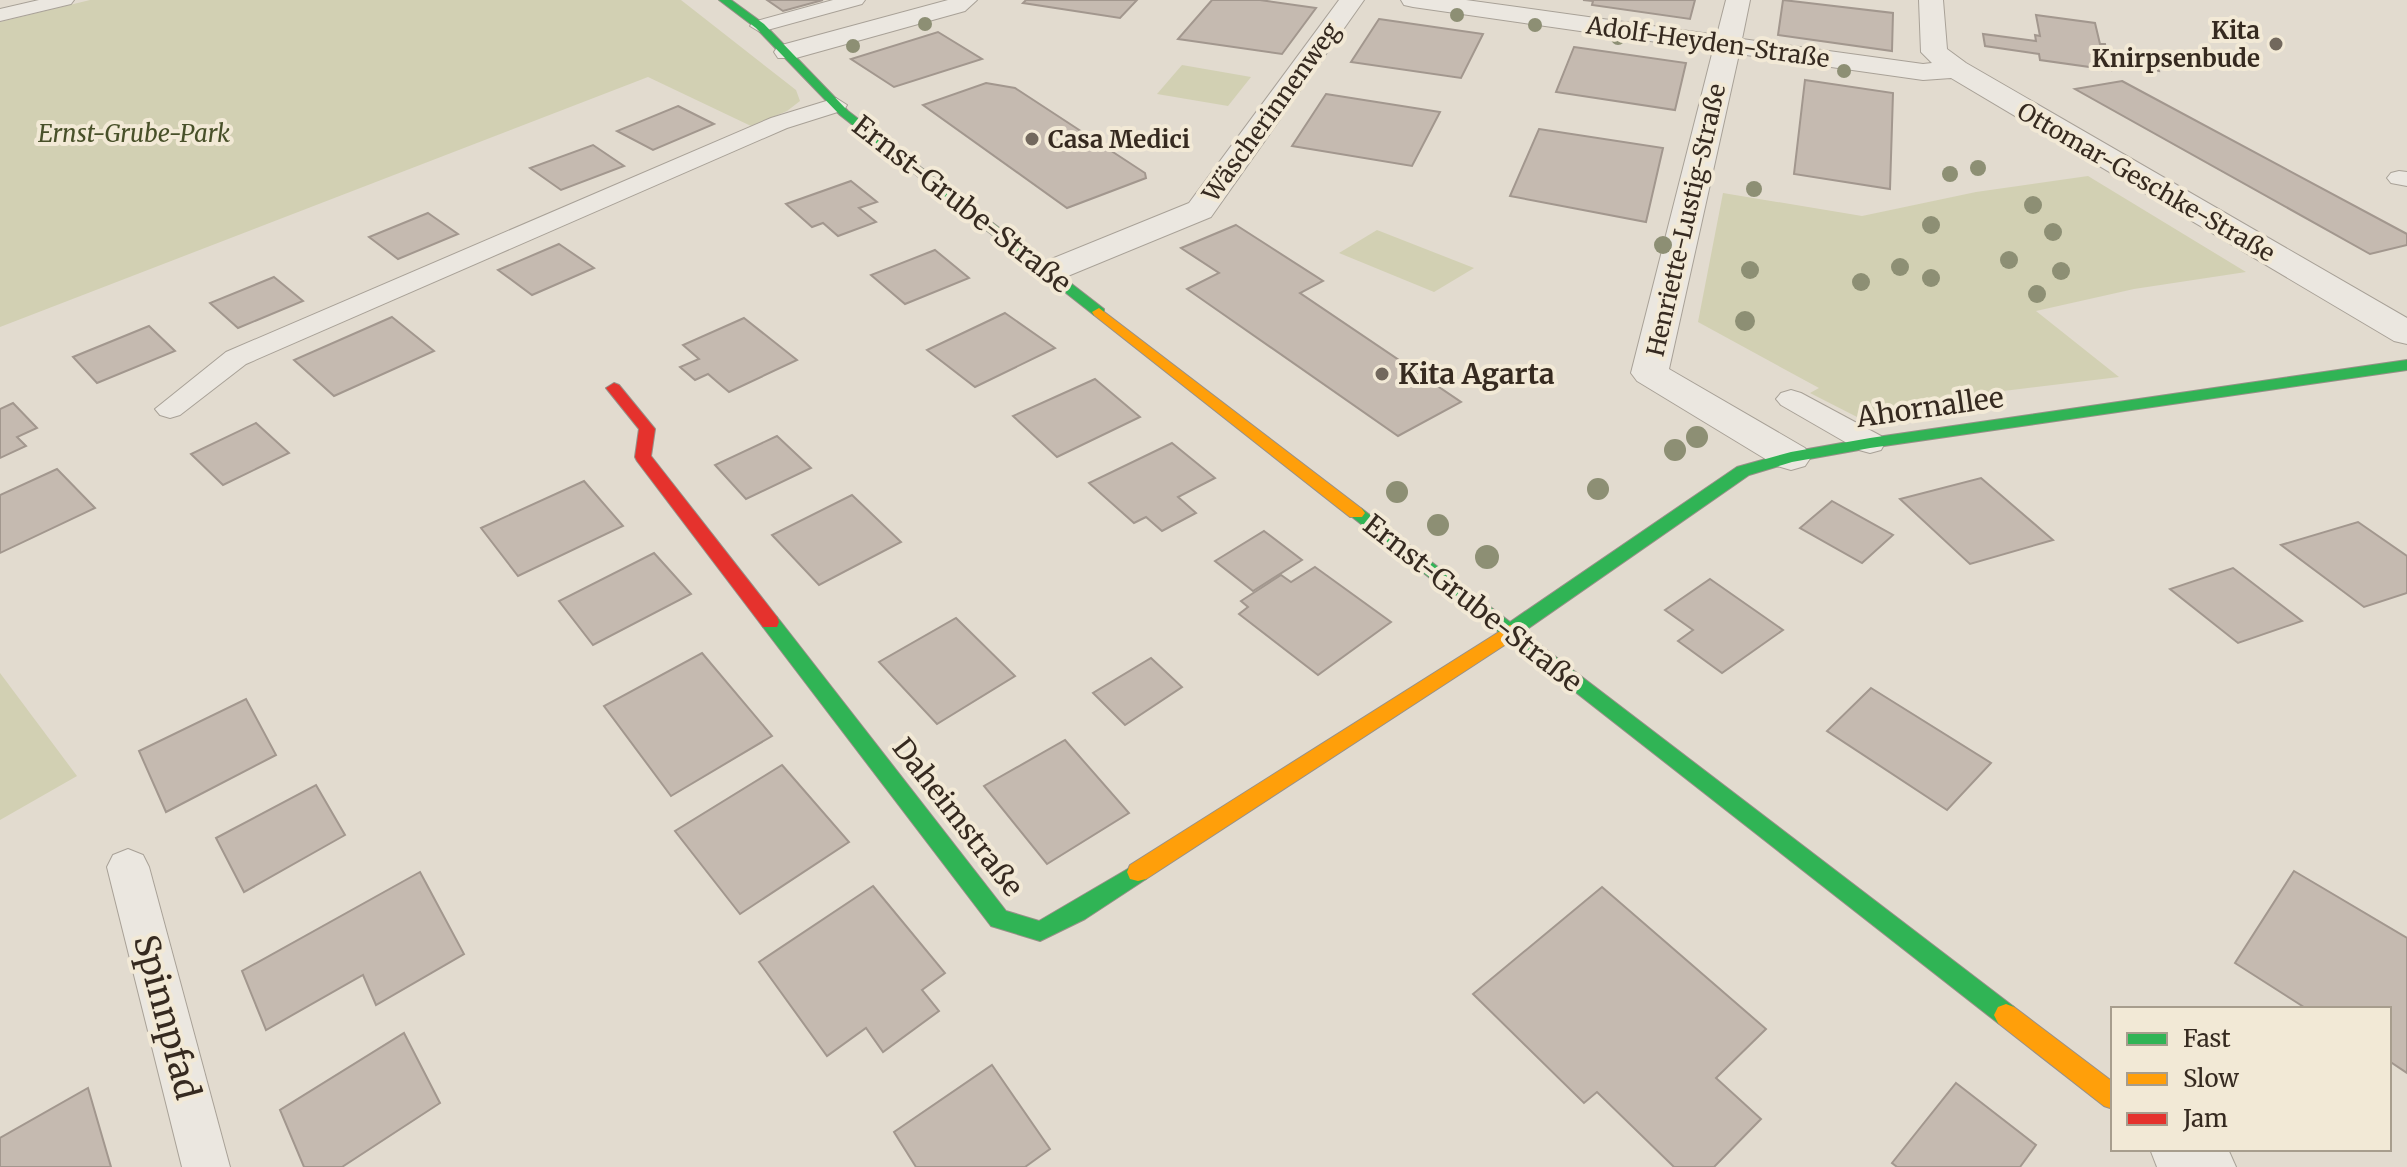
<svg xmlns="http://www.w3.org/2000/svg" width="2407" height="1167" font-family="Merriweather,serif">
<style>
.green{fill:#d2d0b3}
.building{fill:#c5bab0;stroke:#a2978e;stroke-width:2}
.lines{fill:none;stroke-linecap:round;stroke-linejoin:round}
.lane-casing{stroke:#a8a197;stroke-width:2}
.street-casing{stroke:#a8a197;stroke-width:2}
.fast-casing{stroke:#979088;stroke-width:2}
.slow-casing{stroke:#979088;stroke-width:2}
.jam-casing{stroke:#979088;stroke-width:2}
.lane{fill:#ebe7e0;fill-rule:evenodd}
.street{fill:#ebe7e0;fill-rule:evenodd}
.fast{fill:#30b455;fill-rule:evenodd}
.slow{fill:#ff9f0a;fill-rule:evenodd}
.jam{fill:#e5322d;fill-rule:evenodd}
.tree{fill:#8d8f74}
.poi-dot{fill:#72685d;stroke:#f2e9d6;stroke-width:3}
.labels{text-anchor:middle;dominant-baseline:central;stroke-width:8;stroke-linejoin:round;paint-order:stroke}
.far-poi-label{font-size:24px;font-weight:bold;fill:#362a20;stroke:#f2e9d6;text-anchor:end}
.far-street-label{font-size:24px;fill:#362a20;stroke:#f2e9d6}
.far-park-label{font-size:24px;font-style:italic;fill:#485029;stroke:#f2e9d6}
.street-label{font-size:28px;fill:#362a20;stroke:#f2e9d6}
.poi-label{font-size:28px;font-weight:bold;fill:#362a20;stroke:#f2e9d6;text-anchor:start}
.near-street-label{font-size:34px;fill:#362a20;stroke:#f2e9d6}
</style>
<rect width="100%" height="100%" fill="#e2dbcf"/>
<g class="green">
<polygon points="90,0 681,0 796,90 800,101 787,111 751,126 648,77 0,327 0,22"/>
<polygon points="1182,65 1251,77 1228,106 1157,94"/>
<polygon points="2088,176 2246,272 2134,289 2036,311 2119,377 1979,394 1859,418 1810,393 1819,388 1698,322 1723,193 1862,216 1976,192"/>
<polygon points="1377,230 1474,268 1434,292 1339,253"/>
<polygon points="0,673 77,776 0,820"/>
</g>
<g class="building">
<polygon points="767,0 823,0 783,11"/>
<polygon points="1026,0 1137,0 1120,18 1023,3"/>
<polygon points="1212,0 1260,0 1316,8 1282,54 1178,39"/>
<polygon points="1583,0 1695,0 1690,19 1592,5 1593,1"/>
<polygon points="1783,0 1893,13 1892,51 1778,35"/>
<polygon points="2036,15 2095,23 2100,44 2105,44 2106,51 2155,58 2159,71 2110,64 2111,70 2040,60 2039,54 1985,46 1983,34 2036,41 2035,35 2040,36"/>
<polygon points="1379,19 1483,34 1461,78 1351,62"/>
<polygon points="938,32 982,59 894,87 851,59"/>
<polygon points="1574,47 1686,63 1675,110 1556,92"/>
<polygon points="1805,80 1893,93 1890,189 1794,174"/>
<polygon points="2122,81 2407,234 2407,245 2370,254 2075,89"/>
<polygon points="986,83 1015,88 1145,173 1146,178 1067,208 923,105"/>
<polygon points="1326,94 1440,112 1412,166 1292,146"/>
<polygon points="678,106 714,124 653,150 617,131"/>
<polygon points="1539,129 1663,148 1646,222 1510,196"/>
<polygon points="593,145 624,166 561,190 530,168"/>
<polygon points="851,181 877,202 859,208 876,222 838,236 823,223 812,227 786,204"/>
<polygon points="428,213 458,234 398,259 369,237"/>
<polygon points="1236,225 1323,281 1300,293 1461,402 1398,436 1187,289 1219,273 1181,248"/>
<polygon points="559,244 594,268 532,295 498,270"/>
<polygon points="935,250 969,278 905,304 871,275"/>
<polygon points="274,277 303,301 238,328 210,303"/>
<polygon points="1005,313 1055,348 975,387 927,350"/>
<polygon points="392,317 434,351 334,396 294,360"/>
<polygon points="744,318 797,360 729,392 708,374 695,380 680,367 699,359 683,345"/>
<polygon points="149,326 175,351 97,383 73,357"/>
<polygon points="1095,379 1140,417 1057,457 1013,416"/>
<polygon points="13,403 37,428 17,437 26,446 0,458 0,409"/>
<polygon points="256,423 289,453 223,485 191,454"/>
<polygon points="777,436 811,468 746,499 715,465"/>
<polygon points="1172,443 1215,478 1178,497 1196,513 1162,531 1146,517 1134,523 1089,483"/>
<polygon points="57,469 95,508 0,553 0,495"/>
<polygon points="1981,478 2053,540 1970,564 1900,499"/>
<polygon points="584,481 623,526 518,576 481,528"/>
<polygon points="852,495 901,542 819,585 772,535"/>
<polygon points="1832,501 1893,535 1862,563 1800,528"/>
<polygon points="2358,522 2407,556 2407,593 2364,607 2281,545"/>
<polygon points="1264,531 1302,560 1253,591 1215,561"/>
<polygon points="654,553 691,594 593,645 559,601"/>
<polygon points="1315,567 1391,622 1318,675 1239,614 1248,607 1241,601 1281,575 1291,582"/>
<polygon points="2233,568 2302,621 2238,643 2170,589"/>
<polygon points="1710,579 1783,630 1722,673 1678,641 1693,630 1665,610"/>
<polygon points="956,618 1015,676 937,724 879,662"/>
<polygon points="702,653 772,736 671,796 604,706"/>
<polygon points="1151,658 1182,687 1125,725 1093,693"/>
<polygon points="1871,688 1991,763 1947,810 1827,731"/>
<polygon points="246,699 276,755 166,812 139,751"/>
<polygon points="1065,740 1129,813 1047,864 984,786"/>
<polygon points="782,765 849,842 740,914 675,831"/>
<polygon points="316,785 345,835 244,892 216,838"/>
<polygon points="2294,871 2407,938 2407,1073 2389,1061 2389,1009 2307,1009 2235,963"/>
<polygon points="420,872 464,954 376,1005 363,975 266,1030 242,971"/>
<polygon points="873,886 945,973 922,990 939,1011 883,1052 866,1028 827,1056 759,962"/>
<polygon points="1602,887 1766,1029 1716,1078 1761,1119 1714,1167 1674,1167 1597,1092 1584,1103 1473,994"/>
<polygon points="404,1033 440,1103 342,1167 304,1167 280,1110"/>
<polygon points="992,1065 1050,1149 1025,1167 916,1167 894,1132"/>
<polygon points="1956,1083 2036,1145 2020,1167 1897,1167 1892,1163"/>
<polygon points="88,1088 111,1167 0,1167 0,1138"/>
</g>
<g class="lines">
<g class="lane-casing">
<g id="lane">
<polygon points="39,0 74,0 71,4 0,21 0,9"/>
<polygon points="833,0 865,0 862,4 760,32 750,26 753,22"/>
<polygon points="836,98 847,105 844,110 787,128 246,364 180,415 170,418 160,415 155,409 226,352 771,118"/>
<polygon points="2399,171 2407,172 2407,186 2391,183 2387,178 2391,173"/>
<polygon points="1791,390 1801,393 1881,436 1885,443 1881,450 1870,453 1859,450 1781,405 1776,399 1781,393"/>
<polygon points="128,849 143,855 149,867 230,1167 182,1167 107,867 113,855"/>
</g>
</g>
<g class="street-casing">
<g id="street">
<polygon points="948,0 977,0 965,11 796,58 778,58 774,52 778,46"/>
<polygon points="1339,0 1364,0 1211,217 1063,278 1051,281 1039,278 1034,271 1039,264 1189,203"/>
<polygon points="1401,0 1466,0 1717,35 1726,0 1750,0 1742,39 1923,64 1932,63 1921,52 1919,0 1943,0 1947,49 1966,63 2407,318 2407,344 2394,341 1951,78 1923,80 1739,54 1669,369 1805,448 1811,457 1805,466 1791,470 1777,466 1637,381 1631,373 1713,50 1413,7 1404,5"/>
<polygon points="2150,1149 2228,1149 2236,1167 2157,1167"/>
</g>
</g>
<g class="fast-casing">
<g id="fast">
<polygon points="719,0 731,0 764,24 848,111 1104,309 1104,315 1094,315 840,115 756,28"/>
<polygon points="2407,360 2407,370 1870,448 1792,462 1749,475 1523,632 2014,1007 2018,1015 2014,1023 2006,1026 1998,1023 1347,513 1356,507 1362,509 1510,622 1737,467 1791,452 1870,438"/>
<polygon points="770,615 777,617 1006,911 1039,921 1138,863 1146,865 1149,872 1146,879 1085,919 1040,941 991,926 763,627 761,622 763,617"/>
</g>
</g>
<g class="slow-casing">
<g id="slow">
<polygon points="1099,308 1362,509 1365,513 1362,517 1350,517 1094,315 1092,312"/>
<polygon points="1510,625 1517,627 1519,632 1517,637 1146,879 1138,881 1130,879 1127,872 1130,865"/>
<polygon points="2006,1004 2014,1007 2113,1082 2113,1109 2104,1106 1998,1023 1994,1015 1998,1007"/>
</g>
</g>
<g class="jam-casing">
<polygon id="jam" points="614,383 619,385 655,429 651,456 777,617 779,622 777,627 763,627 637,461 635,457 639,429 606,388"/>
</g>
<use href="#lane" class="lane"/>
<use href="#street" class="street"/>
<use href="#fast" class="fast"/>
<use href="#slow" class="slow"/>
<use href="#jam" class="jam"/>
</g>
<g class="tree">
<circle cx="1457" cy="15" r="7"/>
<circle cx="925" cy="24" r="7"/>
<circle cx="1535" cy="25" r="7"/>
<circle cx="1618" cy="38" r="7"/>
<circle cx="853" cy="46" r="7"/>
<circle cx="1844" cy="71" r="7"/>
<circle cx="1978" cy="168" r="8"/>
<circle cx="1950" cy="174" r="8"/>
<circle cx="1754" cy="189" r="8"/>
<circle cx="2033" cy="205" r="9"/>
<circle cx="1931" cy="225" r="9"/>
<circle cx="2053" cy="232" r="9"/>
<circle cx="1663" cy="245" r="9"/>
<circle cx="2009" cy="260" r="9"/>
<circle cx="1900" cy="267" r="9"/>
<circle cx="1750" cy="270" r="9"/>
<circle cx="2061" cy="271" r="9"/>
<circle cx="1931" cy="278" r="9"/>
<circle cx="1861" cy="282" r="9"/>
<circle cx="2037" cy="294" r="9"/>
<circle cx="1745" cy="321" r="10"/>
<circle cx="1697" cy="437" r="11"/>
<circle cx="1675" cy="450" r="11"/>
<circle cx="1598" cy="489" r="11"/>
<circle cx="1397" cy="492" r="11"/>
<circle cx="1438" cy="525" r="11"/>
<circle cx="1487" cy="557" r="12"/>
</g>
<g class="poi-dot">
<circle cx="2276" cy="44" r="8"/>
<circle cx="1032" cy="139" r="8"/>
<circle cx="1382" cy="374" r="8"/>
</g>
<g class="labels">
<g class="far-poi-label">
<text x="2260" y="30">Kita<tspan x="2260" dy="28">Knirpsenbude</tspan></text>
<text x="1048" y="139" text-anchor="start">Casa Medici</text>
</g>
<g class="far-street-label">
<text transform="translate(1708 42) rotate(8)">Adolf-Heyden-Straße</text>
<text transform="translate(1271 112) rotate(-54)">Wäscherinnenweg</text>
<text transform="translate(2146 182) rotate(30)">Ottomar-Geschke-Straße</text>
<text transform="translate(1686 220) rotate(-77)">Henriette-Lustig-Straße</text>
</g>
<g class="far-park-label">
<text x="134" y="133">Ernst-Grube-Park</text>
</g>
<g class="street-label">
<text transform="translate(962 204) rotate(38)">Ernst-Grube-Straße</text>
<text transform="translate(1930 407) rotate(-8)">Ahornallee</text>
<text transform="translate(1473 603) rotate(38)">Ernst-Grube-Straße</text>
<text transform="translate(958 817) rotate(52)">Daheimstraße</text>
</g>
<g class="poi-label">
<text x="1398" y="374">Kita Agarta</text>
</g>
<g class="near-street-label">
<text transform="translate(167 1017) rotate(75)">Spinnpfad</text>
</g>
</g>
<rect x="2111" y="1007" width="280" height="144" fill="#f2e9d6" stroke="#a79d8d" stroke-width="2"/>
<rect x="2127" y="1033" width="40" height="12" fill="#30b455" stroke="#a79d8d" stroke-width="2"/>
<text x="2183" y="1047" font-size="24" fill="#362a20">Fast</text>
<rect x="2127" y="1073" width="40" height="12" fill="#ff9f0a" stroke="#a79d8d" stroke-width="2"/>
<text x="2183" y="1087" font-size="24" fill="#362a20">Slow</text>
<rect x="2127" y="1113" width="40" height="12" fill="#e5322d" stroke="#a79d8d" stroke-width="2"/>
<text x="2183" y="1127" font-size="24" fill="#362a20">Jam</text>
</svg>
